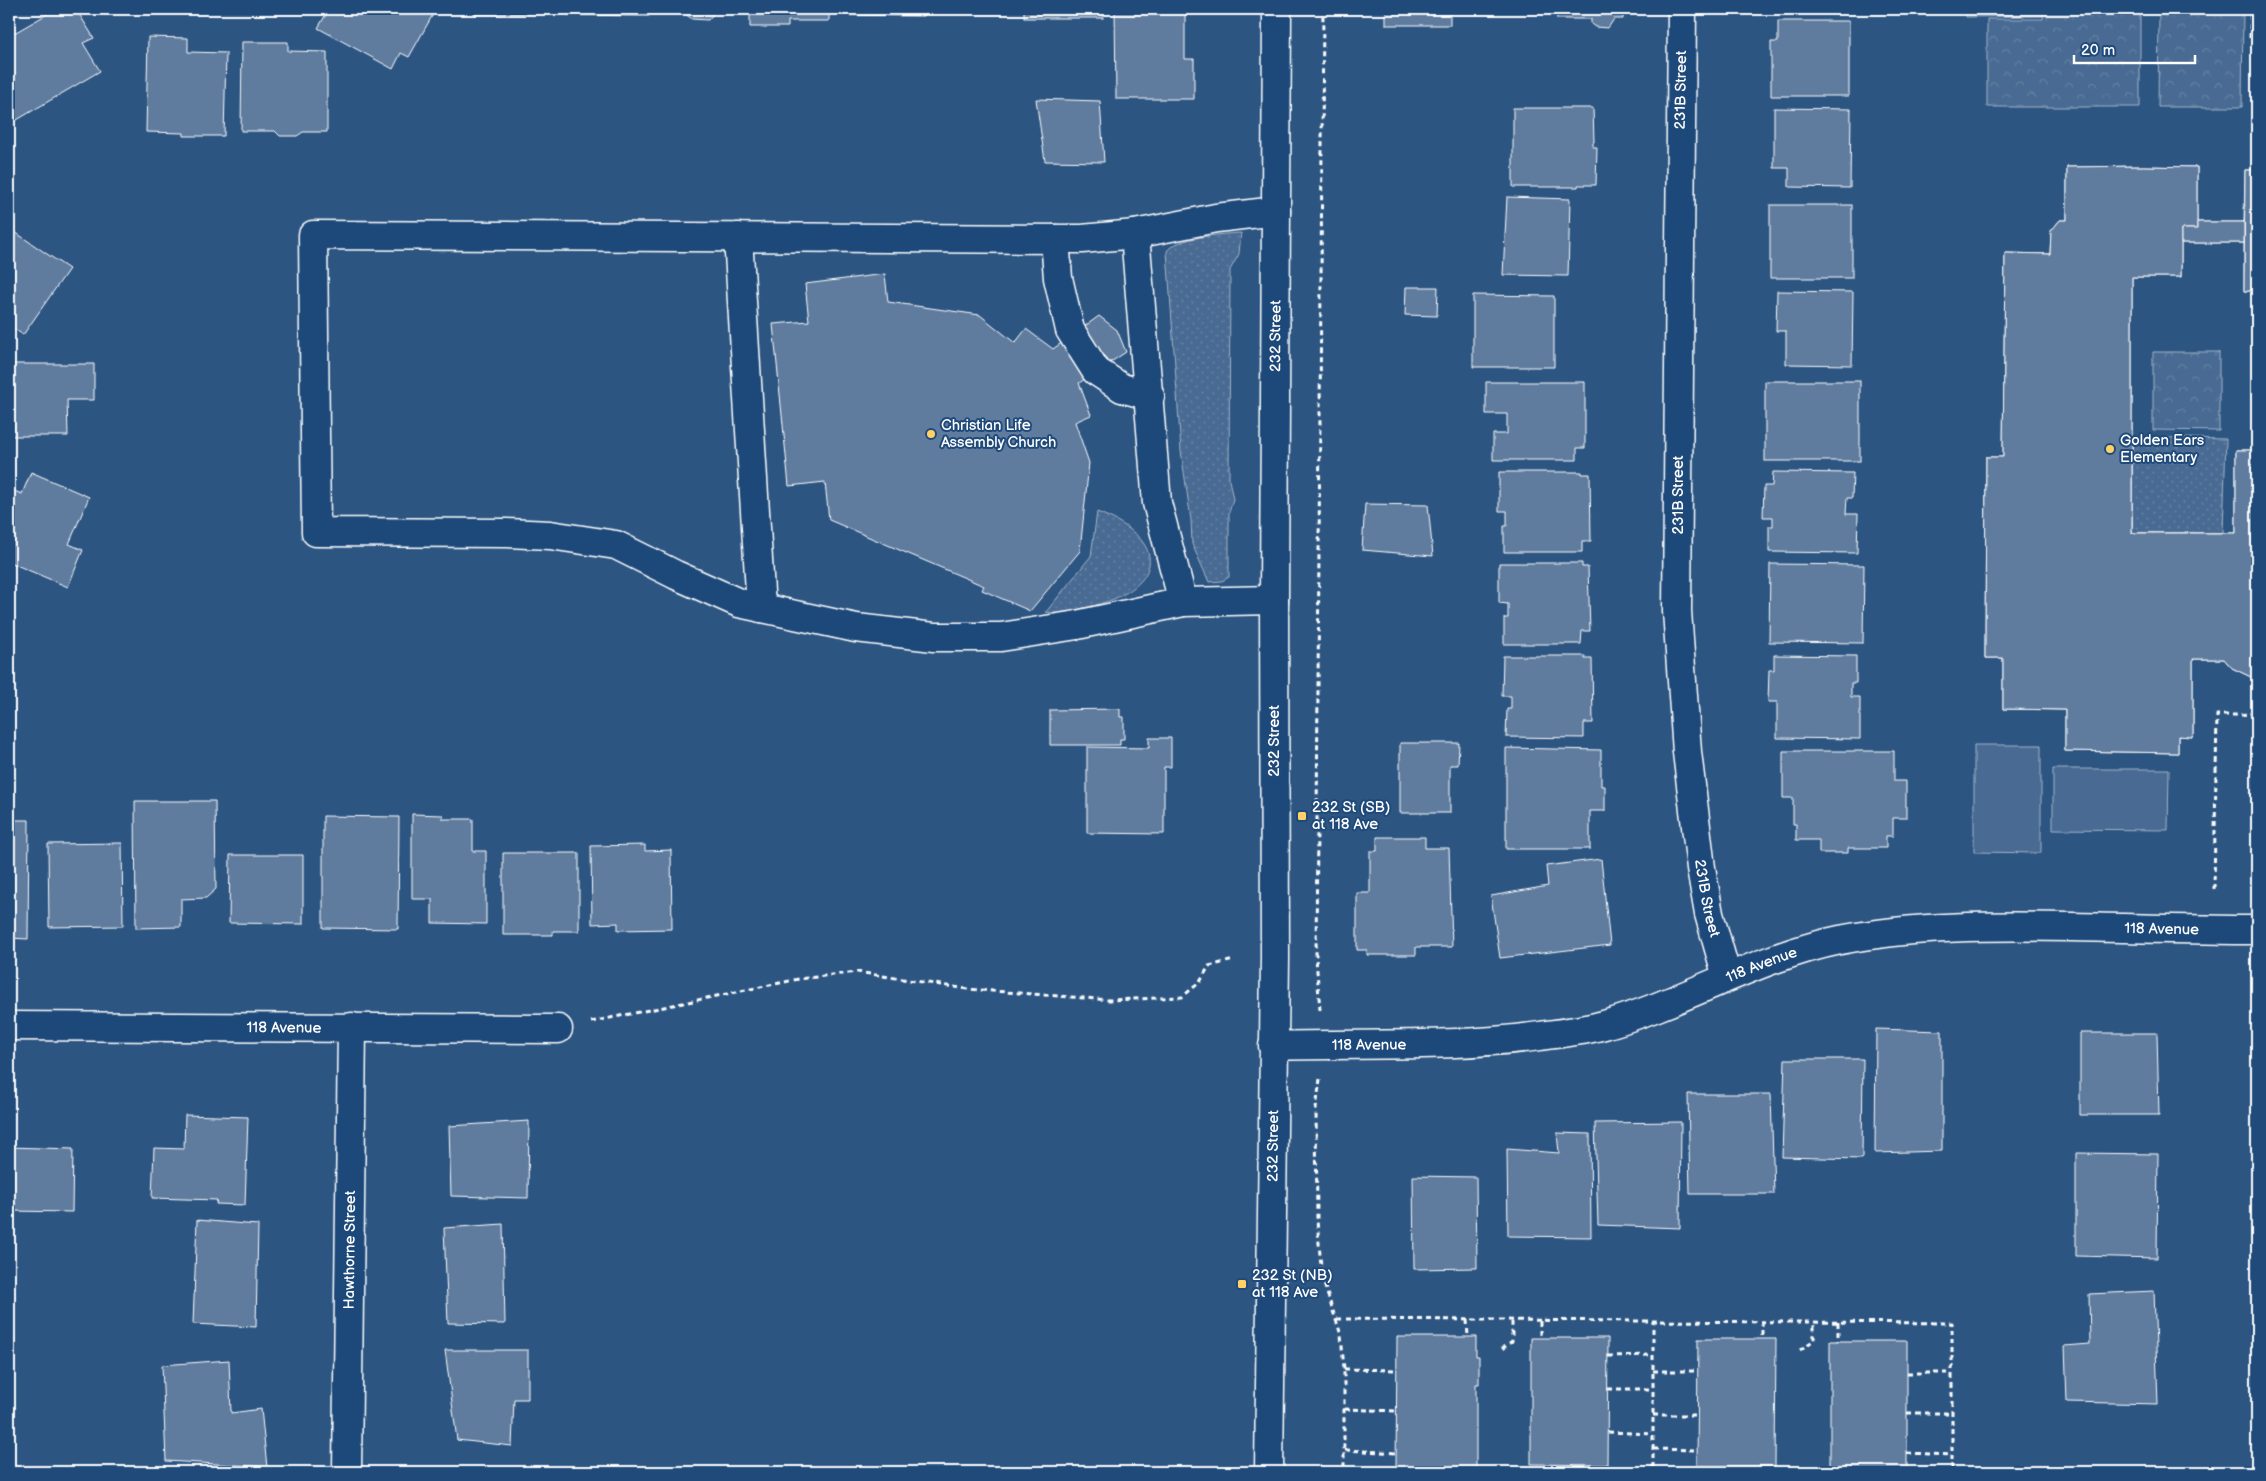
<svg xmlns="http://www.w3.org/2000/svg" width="2266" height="1481" font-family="'Balsamiq Sans',sans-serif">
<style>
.grass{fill:url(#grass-dots);stroke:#a4b5c8}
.park{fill:url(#park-crowns);stroke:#a4b5c8}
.garden{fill:#486b92;stroke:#a4b5c8}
.building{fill:#5e7c9f;stroke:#fff}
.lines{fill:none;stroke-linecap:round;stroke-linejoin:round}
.minor-casing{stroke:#fff;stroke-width:31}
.major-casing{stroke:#fff;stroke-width:31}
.path{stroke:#fff;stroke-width:3;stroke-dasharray:5 4;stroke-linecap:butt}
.minor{stroke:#1f4a7a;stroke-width:28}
.major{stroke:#1f4a7a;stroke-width:28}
.poi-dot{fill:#ffd166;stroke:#1f4a7a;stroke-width:2}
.labels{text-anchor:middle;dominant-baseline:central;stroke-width:4;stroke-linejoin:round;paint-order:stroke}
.street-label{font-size:15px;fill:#fff;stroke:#1f4a7a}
.poi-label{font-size:15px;fill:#fff;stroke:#1f4a7a;text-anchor:start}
</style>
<defs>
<pattern id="grass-dots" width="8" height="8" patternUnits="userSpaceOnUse" patternTransform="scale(1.25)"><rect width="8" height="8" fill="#486b92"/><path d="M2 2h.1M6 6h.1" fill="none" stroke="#6381a2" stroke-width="1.8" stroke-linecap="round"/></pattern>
<pattern id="park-crowns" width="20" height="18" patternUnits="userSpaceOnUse" patternTransform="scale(1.25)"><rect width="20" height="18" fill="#486b92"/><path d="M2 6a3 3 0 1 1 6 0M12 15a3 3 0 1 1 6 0" fill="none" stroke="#6381a2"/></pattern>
</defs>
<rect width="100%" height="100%" fill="#2c5582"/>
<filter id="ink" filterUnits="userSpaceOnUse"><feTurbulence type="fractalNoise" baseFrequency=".02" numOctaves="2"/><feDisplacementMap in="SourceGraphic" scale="10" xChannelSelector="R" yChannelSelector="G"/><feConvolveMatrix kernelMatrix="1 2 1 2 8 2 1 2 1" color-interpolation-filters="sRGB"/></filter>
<g filter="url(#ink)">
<g class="grass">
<polygon points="1966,9 2044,9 2044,16 1966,17"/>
<path d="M1241 233 1239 254 1230 270 1229 480 1233 499 1229 513V577L1222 581 1209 582 1192 544 1191 520 1181 451 1167 251C1176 237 1224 234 1241 233Z"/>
<polygon points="2132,437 2226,439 2223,533 2132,533"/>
<path d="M1097 512C1173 541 1163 590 1088 607 1074 610 1060 615 1046 612L1091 556Z"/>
</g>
<g class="park">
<polygon points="2044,9 2140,9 2140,107 1987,107 1987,19 2043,19"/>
<polygon points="2159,9 2243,9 2242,107 2158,107"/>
<polygon points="2153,352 2219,352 2219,431 2153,430"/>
</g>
<g class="garden">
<polygon points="1974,745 2041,745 2041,853 1974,852"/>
<polygon points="2053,769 2169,769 2168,830 2053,829"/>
</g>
<g class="building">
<polygon points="56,9 76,9 94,38 83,43 100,71 10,124 9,36"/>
<polygon points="329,9 436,9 409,57 401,53 393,69 318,28"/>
<polygon points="474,9 561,9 561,13 474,14"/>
<polygon points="567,9 649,9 649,16 567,15"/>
<polygon points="659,9 746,9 746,12 715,12 708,20 692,19 684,13 659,13"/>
<polygon points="750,9 829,9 829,21 788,21 788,27 750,27"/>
<polygon points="841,9 924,9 924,16 841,15"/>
<rect x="1024" y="9" width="79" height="9"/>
<polygon points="1115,9 1185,9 1185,59 1194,59 1194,99 1116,99"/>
<rect x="1386" y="9" width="64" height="16"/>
<polygon points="1557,9 1623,9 1623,19 1614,19 1608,28 1595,27 1591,24 1591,19 1557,19"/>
<polygon points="1778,21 1849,21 1849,96 1771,96 1771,42 1778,42"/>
<polygon points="148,37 188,38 188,52 226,53 224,136 184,136 184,133 146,132"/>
<polygon points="242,42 288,42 288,51 327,52 327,132 303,132 297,136 280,136 275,131 241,131"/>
<polygon points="1036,99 1100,101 1104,162 1045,161"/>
<polygon points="1513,108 1593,108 1594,142 1593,142 1593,147 1597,147 1596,185 1578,185 1578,187 1513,187"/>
<polygon points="1774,108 1851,109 1850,188 1789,187 1789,168 1774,168"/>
<polygon points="2144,166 2197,167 2197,222 2244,222 2245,170 2257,170 2257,291 2244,291 2244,243 2181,243 2181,277 2132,277 2132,533 2236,533 2236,450 2257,450 2257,677 2251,677 2232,668 2224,659 2193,659 2193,737 2178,736 2178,753 2065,751 2065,710 2003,709 2003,658 1985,658 1986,457 2003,457 2005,253 2050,254 2051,231 2060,220 2067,220 2067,167"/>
<polygon points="2144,166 2197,167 2197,229 2181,229 2181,277 2132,277 2132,533 2236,533 2236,450 2257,450 2257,677 2251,677 2232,668 2224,659 2193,659 2193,737 2178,736 2178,753 2065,751 2065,710 2003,709 2003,658 1985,658 1986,457 2003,457 2005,253 2050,254 2051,231 2060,220 2067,220 2067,167"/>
<polygon points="2245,170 2257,170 2257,291 2244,291"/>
<polygon points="1507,197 1570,199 1568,276 1503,275"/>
<rect x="1770" y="205" width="82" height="73"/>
<polygon points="2197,222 2244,222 2244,243 2181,243 2181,229 2197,229"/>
<polygon points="9,228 69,269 23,335 9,325"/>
<polygon points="885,274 888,302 980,315 1015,343 1026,329 1053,349 1099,316 1117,330 1126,352 1079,383 1091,415 1075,422 1089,463 1080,551 1030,611 982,590 984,586 829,520 825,482 789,486 773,324 809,321 805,284"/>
<polygon points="1406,287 1438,287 1437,316 1405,315"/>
<polygon points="1777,291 1853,292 1852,365 1786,364 1786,331 1776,331"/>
<polygon points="1473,295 1554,296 1554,367 1473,367"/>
<polygon points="9,364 94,364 94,400 67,400 68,436 9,436"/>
<rect x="1765" y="381" width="95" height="80"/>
<polygon points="1486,382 1585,382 1585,448 1577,448 1577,460 1493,460 1493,434 1507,434 1507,414 1486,414"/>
<polygon points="31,472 89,497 69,544 83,550 68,587 9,562 9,502 14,491 22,494"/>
<polygon points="1499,472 1582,472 1582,474 1590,474 1591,541 1582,541 1582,552 1504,552 1504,526 1507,526 1507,511 1499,511"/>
<polygon points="1773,472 1853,473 1852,498 1847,498 1846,514 1858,514 1857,553 1769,552 1769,526 1773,526 1773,517 1763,517 1764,486 1772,486"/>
<polygon points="1365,504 1428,505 1433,556 1362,550"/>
<polygon points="1499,563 1582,563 1582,567 1588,567 1590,631 1582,631 1581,644 1504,644 1504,618 1508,618 1508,604 1499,603"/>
<polygon points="1770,564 1864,565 1863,643 1769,642"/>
<polygon points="1774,655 1856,656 1856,683 1851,683 1851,697 1860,697 1860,739 1777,738 1777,702 1768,702 1769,670 1774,670"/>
<polygon points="1503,656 1585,656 1585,659 1592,659 1593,723 1584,723 1584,738 1506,737 1507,709 1511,709 1511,696 1502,696"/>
<polygon points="1120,709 1120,717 1124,717 1124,739 1120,739 1120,745 1050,745 1050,710"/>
<polygon points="1149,738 1171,738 1171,767 1164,767 1164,834 1087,833 1087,747 1149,748"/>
<polygon points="1400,743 1459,743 1458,765 1450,765 1450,813 1400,813"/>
<polygon points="1506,748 1601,750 1601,786 1605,786 1605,811 1590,811 1590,849 1506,849"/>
<polygon points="1783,751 1894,751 1894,781 1906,781 1906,818 1893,818 1893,836 1886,836 1886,848 1848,848 1848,853 1819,853 1819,840 1796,840 1796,824 1793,824 1793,798 1783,798"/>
<polygon points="135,801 215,801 216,889 206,898 181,899 181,927 136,928"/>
<polygon points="412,814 443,815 443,819 473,819 473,851 486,851 486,924 432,923 432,899 412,899"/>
<polygon points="323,816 399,817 398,929 323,928"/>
<polygon points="9,820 29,820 28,939 9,938"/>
<polygon points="1377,837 1425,837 1425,848 1449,848 1452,947 1416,947 1416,955 1367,955 1367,950 1357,950 1357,893 1370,893 1370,851 1377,851"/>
<polygon points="122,843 123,926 49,927 48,844"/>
<polygon points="645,845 645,851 671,850 672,929 618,930 618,923 592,924 591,846"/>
<polygon points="503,853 579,853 579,931 553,931 553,935 503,935"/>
<polygon points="230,855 303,855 303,924 229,923"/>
<polygon points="1601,859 1610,945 1500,958 1491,896 1548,886 1546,866"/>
<polygon points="1876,1029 1942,1031 1942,1151 1875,1153"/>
<polygon points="2080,1033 2157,1033 2159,1115 2080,1115"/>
<polygon points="1785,1059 1863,1059 1862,1159 1782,1157"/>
<polygon points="1688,1094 1771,1094 1774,1194 1690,1194"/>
<polygon points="185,1115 248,1117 245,1205 216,1204 217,1200 152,1198 154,1148 184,1149"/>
<polygon points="529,1121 528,1198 451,1196 449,1126"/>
<polygon points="1681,1122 1680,1228 1598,1225 1595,1123"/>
<polygon points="1557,1133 1590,1134 1591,1237 1508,1236 1507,1149 1559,1153"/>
<polygon points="9,1147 73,1149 72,1212 9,1211"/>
<polygon points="2076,1153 2158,1154 2157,1258 2076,1256"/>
<polygon points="1413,1176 1476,1177 1477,1268 1414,1269"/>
<polygon points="197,1220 258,1225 256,1327 193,1324"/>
<polygon points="503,1224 505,1324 448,1323 444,1228"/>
<polygon points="2154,1291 2158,1404 2067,1402 2065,1346 2090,1344 2089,1294"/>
<polygon points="1397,1337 1476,1337 1476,1356 1479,1356 1479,1384 1476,1384 1476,1472 1396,1472"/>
<polygon points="1531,1338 1608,1338 1607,1465 1531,1464"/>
<polygon points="1698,1339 1776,1339 1775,1466 1697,1466"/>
<rect x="1830" y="1341" width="77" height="131"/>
<polygon points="445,1350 528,1350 528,1399 514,1399 512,1446 457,1440"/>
<polygon points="229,1360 231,1413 261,1409 267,1467 166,1461 162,1365"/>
</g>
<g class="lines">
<g class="minor-casing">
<g id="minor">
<path id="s1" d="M1682 9 1677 611 1687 752 1701 868 1709 914 1727 977"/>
<polyline points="1135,234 1157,503 1183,602"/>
<polyline points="738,237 761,608"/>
<polyline points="1055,239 1058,278 1070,330 1096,371 1122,388 1150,396"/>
<polyline points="1274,600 1183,602 1077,625 1001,637 934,637 856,628 739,603 676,575 616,545 550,535 507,533 316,532 313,235 1082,239 1135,234 1216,218 1276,211"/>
<path id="s2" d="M9 1026 558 1029"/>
<path id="s3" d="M1273 1046C1363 1043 1450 1048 1540 1036 1561 1033 1583 1031 1604 1025 1685 1002 1757 957 1840 940 1917 925 1994 926 2071 927 2133 928 2195 930 2257 930"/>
<path id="s4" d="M347 1472 352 1027"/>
</g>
</g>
<g class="major-casing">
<g id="major">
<path id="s5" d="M1269 1472 1275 957 1274 600 1277 9"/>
</g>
</g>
<g class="path">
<polyline points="2250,38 2251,9"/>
<polyline points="2214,889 2217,715 2242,715 2257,711"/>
<polyline points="1320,1010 1316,958 1323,9"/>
<polyline points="591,1022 799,979 857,972 967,989 1110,1000 1182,997 1200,982 1209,966 1234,960"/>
<polyline points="1320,1079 1316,1109 1317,1220 1322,1278 1341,1335 1344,1369 1344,1472"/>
<polyline points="1337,1319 1952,1323 1952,1472"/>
<polyline points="1467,1320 1468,1337"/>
<polyline points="1540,1321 1540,1338"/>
<polyline points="1762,1321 1762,1339"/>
<polyline points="1838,1322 1838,1341"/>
<polyline points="1502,1349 1512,1341 1512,1321"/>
<polyline points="1800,1350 1814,1340 1814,1322"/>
<polyline points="1608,1356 1653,1355"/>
<polyline points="1344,1369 1397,1370"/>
<polyline points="1653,1371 1698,1371"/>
<polyline points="1907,1373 1952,1373"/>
<polyline points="1608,1389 1653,1389"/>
<polyline points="1345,1409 1397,1411"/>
<polyline points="1907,1413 1952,1413"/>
<polyline points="1653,1415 1698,1415"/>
<polyline points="1608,1432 1653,1434"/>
<polyline points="1653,1449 1697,1450"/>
<polyline points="1345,1450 1397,1453"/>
<polyline points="1907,1453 1952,1455"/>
<polyline points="1653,1468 1653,1321"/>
</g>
<use href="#minor" class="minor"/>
<use href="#major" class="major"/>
</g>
</g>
<g class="poi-dot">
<circle cx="931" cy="434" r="5"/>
<circle cx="2110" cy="449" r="5"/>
<rect x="1297" y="811" width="10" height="10" rx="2.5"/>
<rect x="1237" y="1279" width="10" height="10" rx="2.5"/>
</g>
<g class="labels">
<g class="street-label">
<text transform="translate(1681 90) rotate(-89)">231B Street</text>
<text stroke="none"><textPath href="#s5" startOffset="1136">232 Street</textPath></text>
<text transform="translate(1678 495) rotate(-90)">231B Street</text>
<text transform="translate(1274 741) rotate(-90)">232 Street</text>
<text stroke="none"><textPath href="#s1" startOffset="891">231B Street</textPath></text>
<text stroke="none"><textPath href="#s3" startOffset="906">118 Avenue</textPath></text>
<text stroke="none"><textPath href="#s3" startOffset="501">118 Avenue</textPath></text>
<text stroke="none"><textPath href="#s2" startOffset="275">118 Avenue</textPath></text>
<text stroke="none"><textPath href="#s3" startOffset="96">118 Avenue</textPath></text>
<text stroke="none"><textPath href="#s5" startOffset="326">232 Street</textPath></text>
<text stroke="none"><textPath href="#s4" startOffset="222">Hawthorne Street</textPath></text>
</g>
<g class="poi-label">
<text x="941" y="425">Christian Life<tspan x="941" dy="17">Assembly Church</tspan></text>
<text x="2120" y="440">Golden Ears<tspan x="2120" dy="17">Elementary</tspan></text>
<text x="1312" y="807">232 St (SB)<tspan x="1312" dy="17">at 118 Ave</tspan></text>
<text x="1252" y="1275">232 St (NB)<tspan x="1252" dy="17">at 118 Ave</tspan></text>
</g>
</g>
<rect width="2266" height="1481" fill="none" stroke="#1f4a7a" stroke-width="30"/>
<rect x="15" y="15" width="2236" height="1451" fill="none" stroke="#fff" stroke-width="2" filter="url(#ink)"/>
<path d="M2074 55v8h121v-8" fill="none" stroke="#ffffff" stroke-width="2.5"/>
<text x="2081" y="55" font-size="15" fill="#ffffff" stroke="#1f4a7a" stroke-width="4" paint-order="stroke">20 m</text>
</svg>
